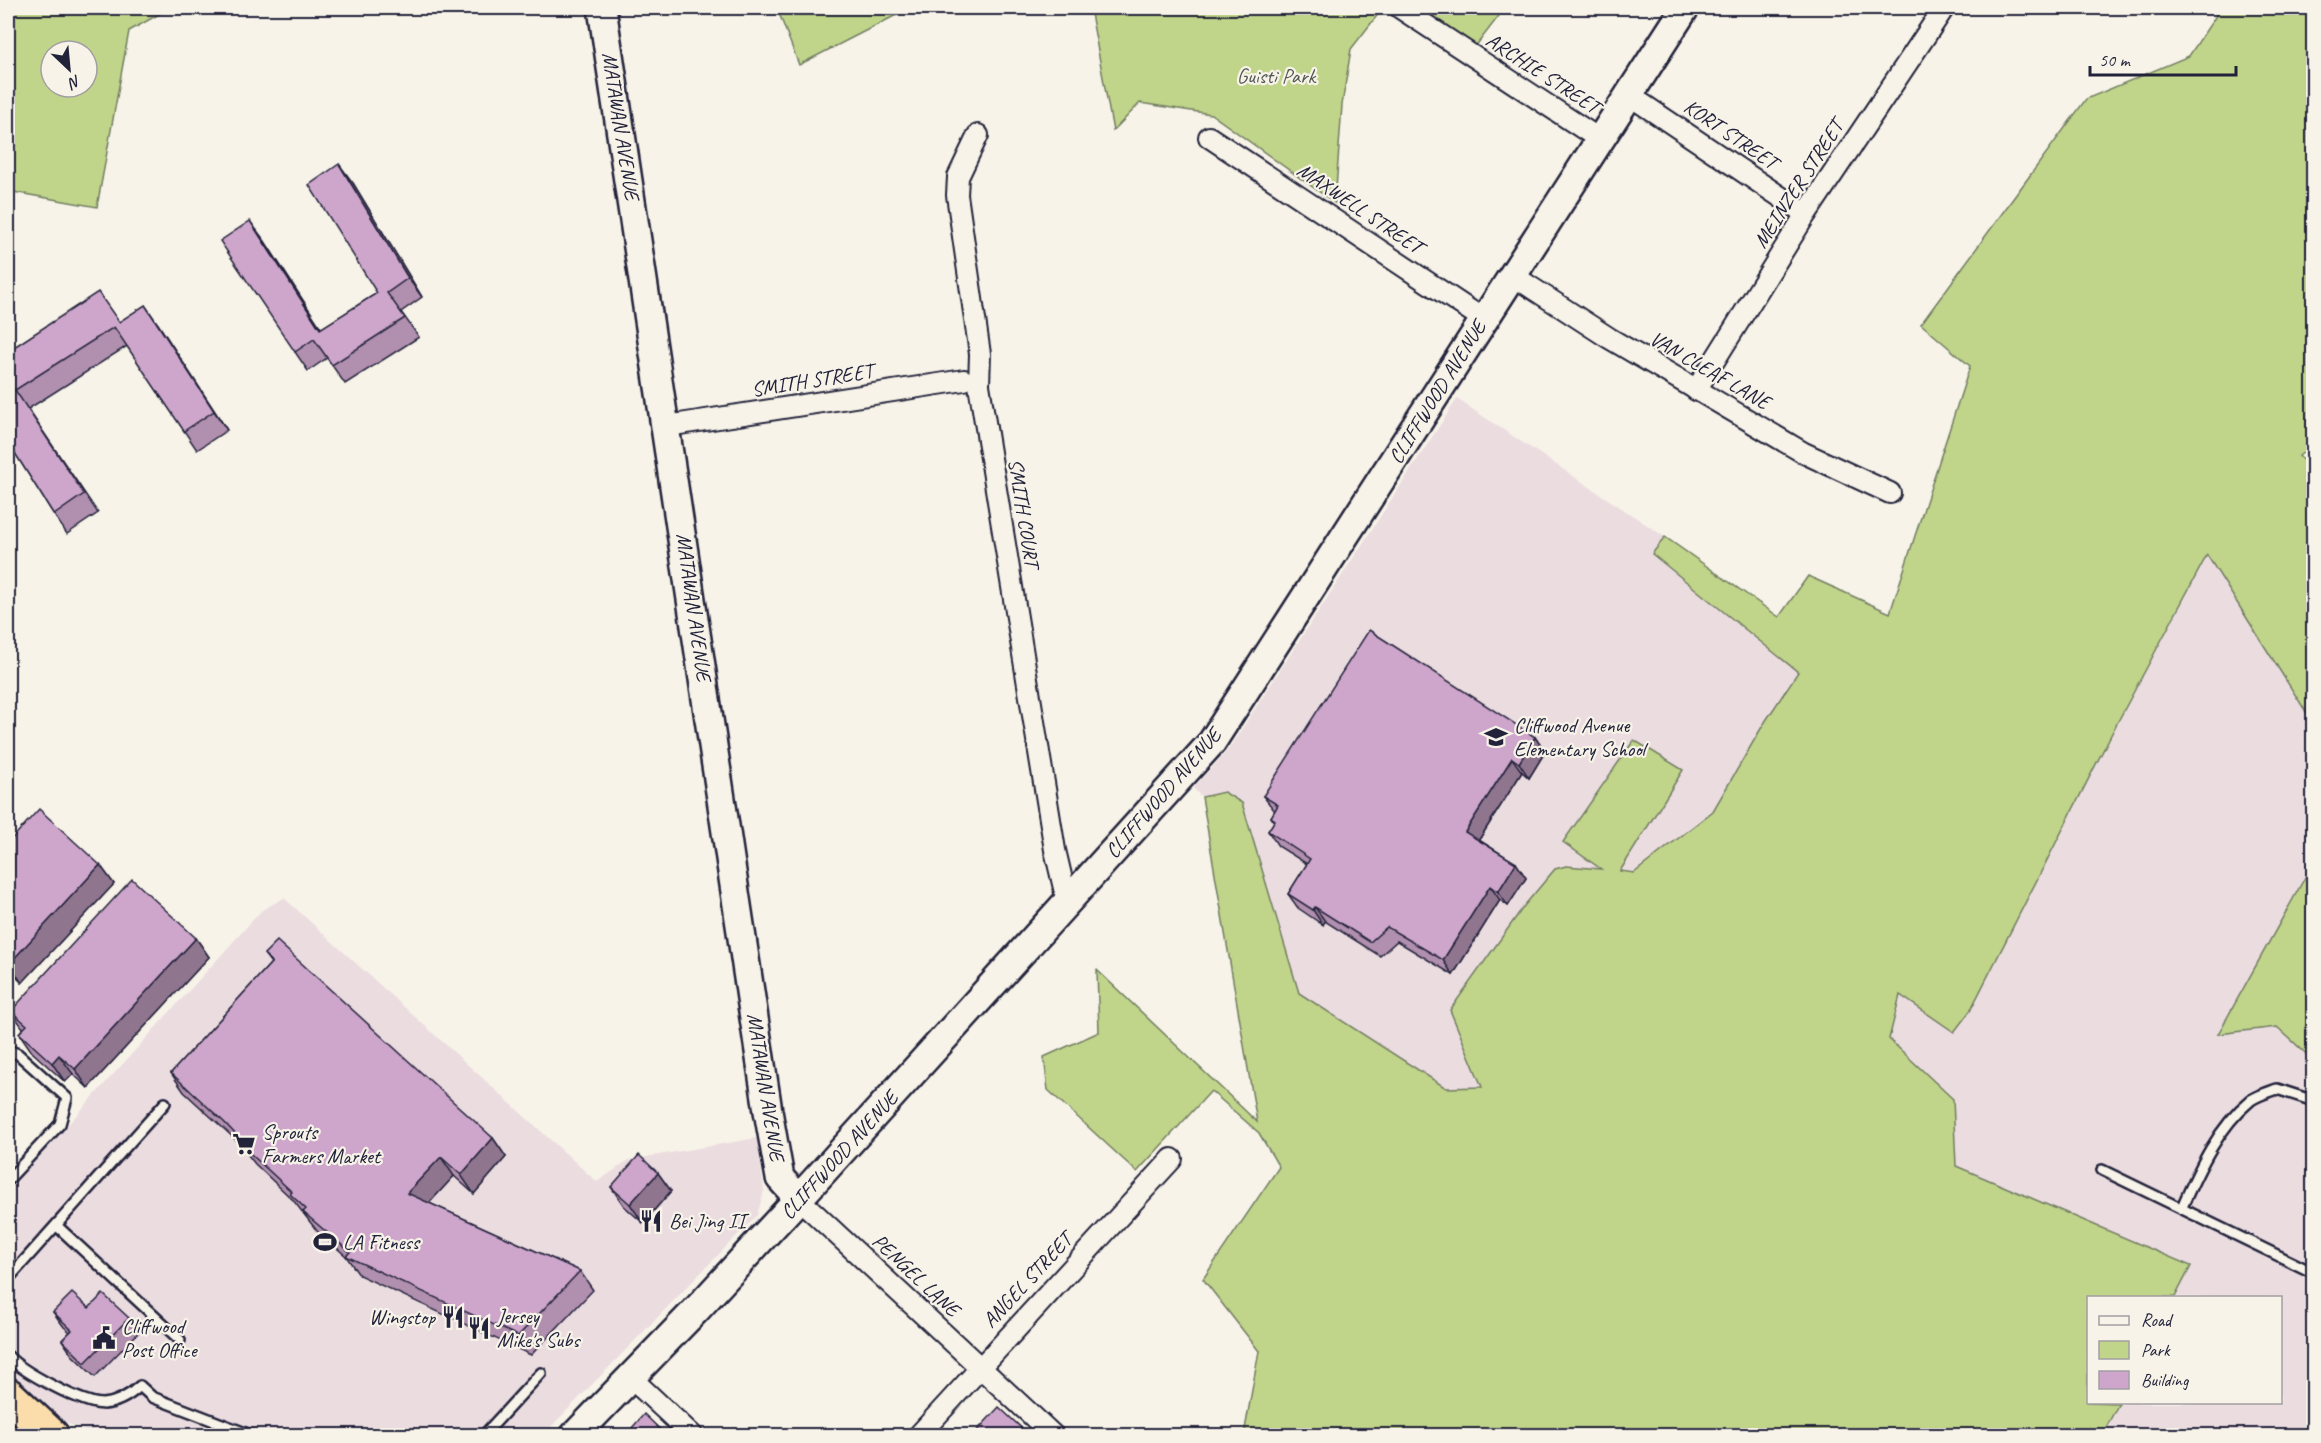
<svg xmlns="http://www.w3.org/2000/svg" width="2321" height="1443" font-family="Caveat,sans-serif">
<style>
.built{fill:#ebdce0}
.green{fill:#c0d58a;stroke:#717c62;stroke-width:1.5;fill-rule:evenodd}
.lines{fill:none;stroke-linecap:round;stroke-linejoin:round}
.lane-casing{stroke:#22223b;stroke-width:14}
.street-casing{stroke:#22223b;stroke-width:24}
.secondary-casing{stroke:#22223b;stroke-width:32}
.highway-casing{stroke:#22223b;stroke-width:38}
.lane{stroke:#f7f3e8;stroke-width:9}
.street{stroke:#f7f3e8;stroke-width:20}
.secondary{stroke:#f7f3e8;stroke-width:27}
.highway{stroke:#faddab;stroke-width:33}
.wall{fill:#b18faf;stroke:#22223b;stroke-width:1.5}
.shaded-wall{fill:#90748f;stroke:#22223b;stroke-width:1.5}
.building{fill:#cea6cc;stroke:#22223b;stroke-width:1.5}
.labels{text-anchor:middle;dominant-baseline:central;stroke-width:4.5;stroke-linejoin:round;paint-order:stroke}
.street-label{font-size:21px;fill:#22223b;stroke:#f7f3e8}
.park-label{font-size:21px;fill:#515853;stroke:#f7f3e8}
.poi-label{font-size:21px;fill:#22223b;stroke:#f7f3e8;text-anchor:start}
</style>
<rect width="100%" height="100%" fill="#f7f3e8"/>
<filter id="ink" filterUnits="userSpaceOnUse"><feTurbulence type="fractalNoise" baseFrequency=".0167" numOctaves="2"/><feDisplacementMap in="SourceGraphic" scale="12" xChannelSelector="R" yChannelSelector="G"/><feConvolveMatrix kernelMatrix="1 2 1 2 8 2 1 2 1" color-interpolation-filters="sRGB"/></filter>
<g filter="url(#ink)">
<g class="built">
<polygon points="1457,399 1665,537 1652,554 1798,672 1763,725 1713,811 1634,873 1566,866 1555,869 1524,906 1450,1010 1482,1087 1446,1088 1299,993 1242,803 1224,792 1202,797 1193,788 1228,750"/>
<polygon points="2207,555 2313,723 2313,863 2218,1033 2277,1027 2313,1060 2313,1435 2102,1435 2119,1403 2280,1402 2280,1298 2175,1297 2191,1266 1956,1166 1953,1099 1889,1040 1900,995 1954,1032"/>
<polygon points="284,898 597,1182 629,1160 757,1138 764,1191 757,1215 543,1435 96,1436 58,1419 8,1385 8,1191 262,910"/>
</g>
<g class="green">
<path d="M8 8H170L129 31 97 207 8 191ZM51 51H87V87H51Z"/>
<polygon points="777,8 910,8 799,65"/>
<polygon points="1090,8 1383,8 1351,49 1342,105 1335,203 1211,114 1140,103 1113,131"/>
<polygon points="1420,8 1505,8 1475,47"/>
<polygon points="2221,8 2313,8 2314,444 2299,456 2313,471 2313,723 2207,555 2115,727 1970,1011 1954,1032 1900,995 1889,1039 1953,1099 1956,1166 2191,1266 2175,1297 2088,1298 2088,1402 2119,1403 2102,1435 1244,1435 1259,1351 1203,1279 1279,1167 1259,1133 1211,1091 1137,1172 1048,1090 1044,1057 1099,1032 1097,970 1257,1122 1202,797 1224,792 1242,803 1299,993 1446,1088 1482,1087 1450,1010 1524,906 1555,869 1566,866 1601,869 1563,842 1634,740 1683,770 1620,871 1634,873 1713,811 1763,725 1798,672 1652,554 1665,537 1779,617 1808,576 1890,613 1970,366 1921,324 2086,99 2189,56"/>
<polygon points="2313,863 2313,1060 2277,1027 2218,1034"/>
</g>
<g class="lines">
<g class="lane-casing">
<g id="lane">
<polyline points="8,1050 18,1054 67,1098 60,1124 8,1180"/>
<polyline points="2102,1170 2314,1273"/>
<path d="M2182 1207C2199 1169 2218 1127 2251 1100 2258 1095 2269 1092 2277 1089L2314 1101"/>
<polyline points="57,1226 180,1340"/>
<polyline points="8,1279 165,1103"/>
<path d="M8 1356C21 1371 82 1404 103 1404 118 1403 129 1396 140 1386L152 1397 253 1436"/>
<polyline points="483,1436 541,1373"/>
</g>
</g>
<g class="street-casing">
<g id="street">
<polyline points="1400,8 1599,139"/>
<polyline points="1629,95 1806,214"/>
<polyline points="978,135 958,177 957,195 980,354 979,385 1055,850 1067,901"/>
<polyline points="1209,137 1483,319"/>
<polyline points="1512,275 1609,338 1804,453 1890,493"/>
<polyline points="1696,390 1806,214 1944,8"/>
<polyline points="667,426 964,380"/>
<polyline points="799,1199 1054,1436"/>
<polyline points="630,1377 693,1436"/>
<polyline points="918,1436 1172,1159"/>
</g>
</g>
<g class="secondary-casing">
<g id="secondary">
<polyline points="602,8 768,1111 780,1178 799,1199"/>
<polyline points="574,1436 697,1309 811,1185 1212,742 1685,8"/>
</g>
</g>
<g class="highway-casing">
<polyline id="highway" points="8,1395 52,1436"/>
</g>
<use href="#lane" class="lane"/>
<use href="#street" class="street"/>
<use href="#secondary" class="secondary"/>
<use href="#highway" class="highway"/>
</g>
<g class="wall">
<polygon points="353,183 422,297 401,312 419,337 345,384 327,358 308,371 295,352 264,240 321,329 377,293"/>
<polygon points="119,322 158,324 227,430 197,450 127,346 28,409 98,513 67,534 54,515 8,442 8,351"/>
<polygon points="1535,737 1545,752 1529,778 1522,772 1479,840 1516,863 1526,878 1508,906 1500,900 1453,975 1397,941 1380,956 1325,921 1323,925 1298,908 1288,894 1307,864 1278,846 1268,831 1274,822 1271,817 1275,811 1263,796"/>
<polygon points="8,843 100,865 114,884 22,983 8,969"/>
<polygon points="196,938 209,957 88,1088 73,1074 65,1082 32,1052 19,1033 23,1028 11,1011"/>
<polygon points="264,954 493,1138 506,1157 474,1194 454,1176 429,1203 580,1271 593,1290 531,1355 359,1275 346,1256 317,1231 293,1200 255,1164 237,1141 184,1092 171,1073 271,963"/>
<polygon points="658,1173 671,1191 643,1223 624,1206 611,1187"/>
<polygon points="89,1308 129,1318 139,1332 95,1377 72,1355 62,1340 70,1332 64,1327 53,1312"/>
</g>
<g class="shaded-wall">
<polygon points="339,164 353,183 422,297 408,278"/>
<polygon points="250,221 264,240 334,348 320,329"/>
<polygon points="145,305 158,324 227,430 214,411"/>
<polygon points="1535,737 1545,752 1529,778 1519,763"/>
<polygon points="1512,758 1522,772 1475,846 1465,832"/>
<polygon points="1516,863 1526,878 1508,906 1498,892"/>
<polygon points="100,865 114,884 22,983 9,964"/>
<polygon points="1490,886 1500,900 1453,975 1443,960"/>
<polygon points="1315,907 1325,921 1323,925 1313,910"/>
<polygon points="196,938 209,957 88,1088 75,1069"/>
<polygon points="59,1055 73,1074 65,1082 52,1063"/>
<polygon points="493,1138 506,1157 474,1194 461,1175"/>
<polygon points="441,1157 454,1176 421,1212 407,1193"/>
<polygon points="658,1173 671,1191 643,1223 630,1204"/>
</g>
<g class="building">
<polygon points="339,164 408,278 387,293 405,318 332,365 314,339 295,352 220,241 250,221 320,329 377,293 309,185"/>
<polygon points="98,292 119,322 145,305 214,411 184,431 114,327 15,390 84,494 54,515 8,442 8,351"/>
<polygon points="1369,630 1535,737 1519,763 1512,758 1465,832 1516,863 1498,892 1490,886 1443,960 1387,927 1370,942 1315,907 1313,910 1288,894 1310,859 1268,831 1275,820 1271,817 1278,805 1263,796"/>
<polygon points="39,809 100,865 9,964 8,963 8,843"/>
<polygon points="132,879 196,938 75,1069 59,1055 52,1063 19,1033 27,1025 11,1011"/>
<polygon points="277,941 493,1138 461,1175 441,1157 407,1193 580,1271 518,1336 346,1256 350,1252 303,1212 306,1209 290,1194 292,1192 241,1145 241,1140 224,1122 171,1073 272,962 264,954"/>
<polygon points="639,1155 658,1173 630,1204 611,1187"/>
<polygon points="72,1293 89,1308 103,1294 129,1318 85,1363 62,1340 72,1330 53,1312"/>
<polygon points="999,1407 1030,1436 972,1436"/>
<polygon points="644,1414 667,1436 625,1436"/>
</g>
</g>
<defs>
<g id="school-bare" transform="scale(1.8)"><path d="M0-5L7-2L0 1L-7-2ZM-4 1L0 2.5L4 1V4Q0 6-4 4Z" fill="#22223b" stroke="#f7f3e8" stroke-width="2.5" paint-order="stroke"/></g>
<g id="supermarket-bare" transform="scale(1.8)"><path d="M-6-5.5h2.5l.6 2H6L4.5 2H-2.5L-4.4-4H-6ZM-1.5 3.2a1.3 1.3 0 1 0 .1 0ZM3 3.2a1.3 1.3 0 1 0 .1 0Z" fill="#22223b" stroke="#f7f3e8" stroke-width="2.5" paint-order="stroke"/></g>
<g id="restaurant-bare" transform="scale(1.8)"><path d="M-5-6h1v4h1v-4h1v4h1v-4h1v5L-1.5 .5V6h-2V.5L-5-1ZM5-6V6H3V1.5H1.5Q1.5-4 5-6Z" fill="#22223b" stroke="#f7f3e8" stroke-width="2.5" paint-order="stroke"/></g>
<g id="stadium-bare" transform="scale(1.8)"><path d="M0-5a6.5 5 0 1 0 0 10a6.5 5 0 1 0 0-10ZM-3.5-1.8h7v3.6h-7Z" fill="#22223b" stroke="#f7f3e8" stroke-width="2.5" paint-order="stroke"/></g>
<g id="civic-bare" transform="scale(1.8)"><path d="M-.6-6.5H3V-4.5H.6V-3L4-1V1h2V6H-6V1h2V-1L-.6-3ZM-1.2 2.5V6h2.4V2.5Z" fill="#22223b" stroke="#f7f3e8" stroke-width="2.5" paint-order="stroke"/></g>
</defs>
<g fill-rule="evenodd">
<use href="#school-bare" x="1496" y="737"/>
<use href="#supermarket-bare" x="244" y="1144"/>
<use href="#restaurant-bare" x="651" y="1221"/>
<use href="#stadium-bare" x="325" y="1242"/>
<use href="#restaurant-bare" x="453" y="1317"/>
<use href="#restaurant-bare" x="479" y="1328"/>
<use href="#civic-bare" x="104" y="1338"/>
</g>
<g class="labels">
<g class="street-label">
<text transform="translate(1543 73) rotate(33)">ARCHIE STREET</text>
<text transform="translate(621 126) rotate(81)">MATAWAN AVENUE</text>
<text transform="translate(1731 134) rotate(34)">KORT STREET</text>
<text transform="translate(1798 184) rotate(-57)">MEINZER STREET</text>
<text transform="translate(1360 208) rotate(34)">MAXWELL STREET</text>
<text transform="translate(1710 370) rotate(30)">VAN CLEAF LANE</text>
<text transform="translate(812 380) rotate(-9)">SMITH STREET</text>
<text transform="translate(1437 392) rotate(-58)">CLIFFWOOD AVENUE</text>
<text transform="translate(1024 513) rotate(81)">SMITH COURT</text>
<text transform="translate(694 607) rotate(82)">MATAWAN AVENUE</text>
<text transform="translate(1163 793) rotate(-49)">CLIFFWOOD AVENUE</text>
<text transform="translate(766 1087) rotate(81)">MATAWAN AVENUE</text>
<text transform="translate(839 1155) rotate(-48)">CLIFFWOOD AVENUE</text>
<text transform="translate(916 1275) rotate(43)">PENGEL LANE</text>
<text transform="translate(1027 1280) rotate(-47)">ANGEL STREET</text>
</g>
<g class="park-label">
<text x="1276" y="76">Guisti Park</text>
</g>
<g class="poi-label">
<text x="1514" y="725">Cliffwood Avenue<tspan x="1514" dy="24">Elementary School</tspan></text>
<text x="262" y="1132">Sprouts<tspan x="262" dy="24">Farmers Market</tspan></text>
<text x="669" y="1221">Bei Jing II</text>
<text x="343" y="1242">LA Fitness</text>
<text x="497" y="1316">Jersey<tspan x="497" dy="24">Mike's Subs</tspan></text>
<text x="435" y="1317" text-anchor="end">Wingstop</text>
<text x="122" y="1326">Cliffwood<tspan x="122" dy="24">Post Office</tspan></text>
</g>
</g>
<rect width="2321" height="1443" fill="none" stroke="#f7f3e8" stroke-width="30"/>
<rect x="15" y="15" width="2291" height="1413" fill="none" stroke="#22223b" stroke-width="2" filter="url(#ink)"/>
<rect x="2087" y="1296" width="195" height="108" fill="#f7f3e8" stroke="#a29fa3" stroke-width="1.5"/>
<rect x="2099" y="1316" width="30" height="9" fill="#f7f3e8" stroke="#a29fa3" stroke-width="1.5"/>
<text x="2141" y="1326" font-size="18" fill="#22223b">Road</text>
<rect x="2099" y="1341" width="30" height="18" fill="#c0d58a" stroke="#a29fa3" stroke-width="1.5"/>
<text x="2141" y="1356" font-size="18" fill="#22223b">Park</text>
<rect x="2099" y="1371" width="30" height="18" fill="#cea6cc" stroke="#a29fa3" stroke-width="1.5"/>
<text x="2141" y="1386" font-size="18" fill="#22223b">Building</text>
<g transform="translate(69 69) rotate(154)"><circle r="28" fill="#f7f3e8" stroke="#a29fa3" stroke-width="1.5"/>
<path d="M0-4.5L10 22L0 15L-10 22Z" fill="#22223b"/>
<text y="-9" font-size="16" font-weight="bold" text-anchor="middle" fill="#22223b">N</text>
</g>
<path d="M2090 66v9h146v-9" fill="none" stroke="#22223b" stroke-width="3"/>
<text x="2099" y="66" font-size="18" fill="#22223b" stroke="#f7f3e8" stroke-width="4.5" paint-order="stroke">50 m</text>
</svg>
